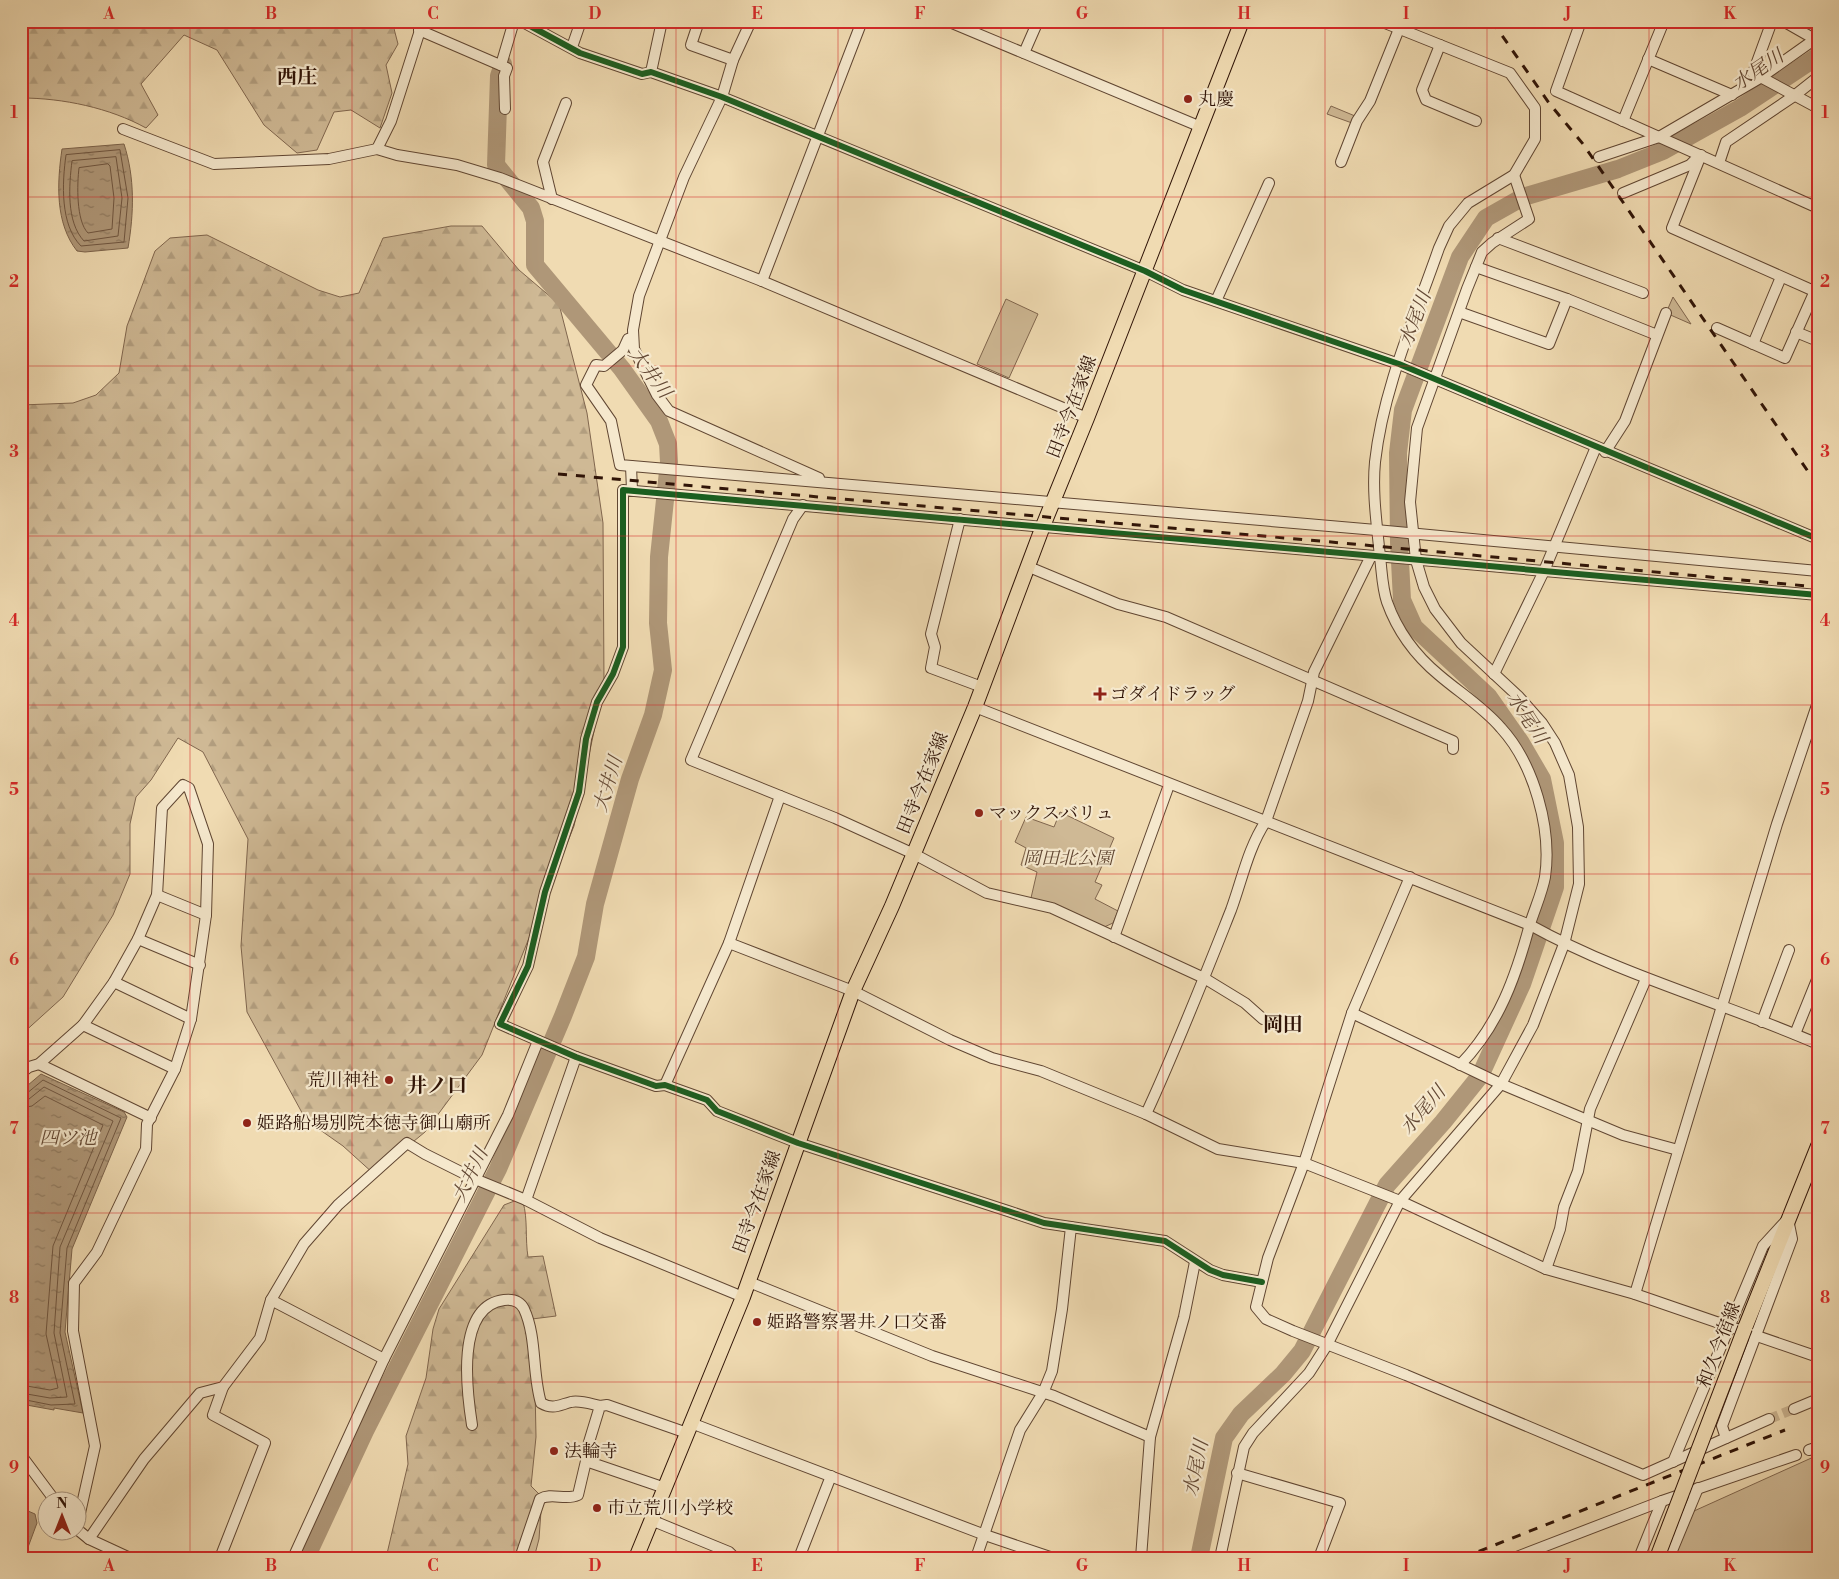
<svg xmlns="http://www.w3.org/2000/svg" width="1839" height="1579" font-family="'Libre Bodoni','Noto Serif JP',serif">
<style>
.green{fill:#cfb995;stroke:#80664e}
.forest{fill:url(#forest-firs);stroke:#80664e}
.water{fill:url(#water-ripples);stroke:#7c634b}
.lines{fill:none;stroke-linecap:round;stroke-linejoin:round}
.shore{stroke:#705640;stroke-width:1}
.river{stroke:#af9778;stroke-width:18}
.minor-tunnel{stroke:#cab390;stroke-width:10;stroke-dasharray:10 5;stroke-linecap:butt}
.minor-casing{stroke:#604632;stroke-width:12}
.major-casing{stroke:#301407;stroke-width:16}
.minor{stroke:#f5e8cd;stroke-width:10}
.major{stroke:#f0dbb2;stroke-width:14}
.rail{stroke:#301407;stroke-width:3;stroke-dasharray:9 9;stroke-linecap:butt}
.major-bridge-casing{stroke:#301407;stroke-width:16;stroke-linecap:butt}
.major-bridge{stroke:#f0dbb2;stroke-width:14}
.cycleway-casing{stroke:#f5e8cd;stroke-width:9}
.cycleway{stroke:#1b5e20;stroke-width:6}
.grid{fill:none;stroke:#d62828;stroke-width:1;stroke-opacity:0.55}
.poi-dot{fill:#8f2418;stroke:#f5e8cd;stroke-width:2}
.labels{text-anchor:middle;dominant-baseline:central;stroke-width:4.5;stroke-linejoin:round;paint-order:stroke}
.poi-label{font-size:18px;fill:#301407;stroke:#f5e8cd;text-anchor:start}
.street-label{font-size:18px;fill:#301407;stroke:#f5e8cd}
.park-label{font-size:18px;font-style:italic;fill:#604632;stroke:#f5e8cd}
.water-label{font-size:19px;font-style:italic;fill:#634834;stroke:#f5e8cd}
.quarter-label{font-size:20px;font-weight:bold;fill:#301407;stroke:#f5e8cd}
.neatline{fill:none;stroke:#d62828;stroke-width:2}
.grid-label{font-size:16px;text-anchor:middle;font-weight:bold;fill:#d62828}
</style>
<defs>
<pattern id="forest-firs" width="22" height="20" patternUnits="userSpaceOnUse" patternTransform="scale(1.25)"><rect width="22" height="20" fill="#cfb995"/><path d="M5 1l3.5 6h-7zM16 11l3.5 6h-7z" fill="#b29e7f"/></pattern>
<pattern id="water-ripples" width="26" height="14" patternUnits="userSpaceOnUse" patternTransform="scale(1.25)"><rect width="26" height="14" fill="#af9778"/><path d="M2 4q2-2 4 0t4 0M15 11q2-2 4 0t4 0" fill="none" stroke="#8f7a60"/></pattern>
</defs>
<rect width="100%" height="100%" fill="#f0dbb2"/>
<filter id="stains"><feTurbulence type="fractalNoise" baseFrequency=".004" numOctaves="4"/><feColorMatrix values="0 0 0 0 .2 0 0 0 0 .09 0 0 0 0 .02 0 0 0 .5 -.17"/></filter>
<radialGradient id="worn" r=".72"><stop offset=".6" stop-color="#630" stop-opacity="0"/><stop offset="1" stop-color="#630" stop-opacity=".3"/></radialGradient>
<g class="green">
<polygon points="1331,106 1355,116 1352,123 1327,114"/>
<polygon points="1673,297 1691,324 1666,313"/>
<polygon points="1006,299 1038,314 1009,378 977,364"/>
<polygon points="1060,812 1114,838 1095,882 1102,885 1095,899 1118,911 1113,923 1102,928 1031,898 1037,872 1021,865 1026,848 1015,842 1026,817 1054,827"/>
<polygon points="1818,1455 1818,1558 1674,1558 1689,1518 1694,1511"/>
</g>
<g class="forest">
<path d="M21 21H392L398 44 386 65 392 93 380 128 351 110 334 112 317 150 297 153 264 125 217 50 184 35 141 84 158 115 146 128C110 108 63 98 21 98Z"/>
<polygon points="451,226 482,226 519,270 559,304 587,413 603,523 604,684 574,826 482,1055 425,1132 374,1174 343,1146 306,1120 247,1012 241,946 248,839 203,752 178,738 151,780 136,797 130,824 130,874 113,915 63,997 21,1035 21,405 73,403 96,395 119,373 127,326 155,251 170,238 207,235 318,290 340,297 359,293 383,238"/>
<path d="M517 1200 523 1202C528 1219 525 1239 528 1257L543 1256 556 1316 524 1320 535 1386 536 1437 531 1486 542 1497 539 1539 534 1558H386L408 1464 406 1436 426 1378 433 1329 439 1309 504 1205Z"/>
</g>
<g class="water">
<path d="M124 144C135 178 134 213 128 248L85 252 77 251C55 223 57 183 62 149Z"/>
<polygon points="41,1074 124,1112 127,1117 72,1249 65,1332 83,1413 54,1408 54,1410 21,1404 21,1091"/>
<polygon points="21,1508 35,1514 37,1523 24,1558 21,1558"/>
</g>
<g class="lines">
<g class="shore">
<path d="M120 150 128 198 124 242 81 246C60 225 62 183 66 155Z"/>
<path d="M116 157 122 198 118 236 84 241C66 222 69 185 72 161Z"/>
<path d="M108 164 110 166 114 198 112 229 88 233C76 221 77 184 79 168Z"/>
<polyline points="21,1095 26,1094 43,1080 121,1118 67,1248 60,1333 75,1404 51,1405 21,1399"/>
<polyline points="21,1101 29,1099 44,1087 113,1121 60,1247 54,1333 67,1397 50,1398 21,1393"/>
<polyline points="21,1108 32,1106 45,1096 103,1125 53,1246 46,1334 58,1388 50,1390 21,1385"/>
</g>
<g class="river">
<polyline points="306,1558 365,1431 498,1169 563,1016 586,957 595,904 630,779 653,715 663,670 658,623 659,557 669,462 668,444 659,421 622,369 535,265 535,221 531,208 496,165 499,76 503,64"/>
<polyline points="1199,1558 1224,1438 1241,1414 1283,1374 1302,1351 1387,1185 1443,1122 1480,1076 1522,984 1555,887 1555,843 1542,779 1521,743 1488,696 1414,627 1402,600 1399,542 1398,453 1403,410 1460,257 1486,218 1523,197 1618,169 1663,151 1740,108 1818,56"/>
</g>
<polyline class="minor-tunnel" points="1769,1419 1794,1409"/>
<g class="minor-casing">
<g id="minor">
<polyline points="521,21 580,53 642,74 651,72 722,97 1145,271 1183,290 1399,364 1818,539"/>
<polyline points="699,21 691,45 733,60"/>
<polyline points="751,21 733,60 722,97 684,177 639,296 633,330 634,349 657,395 669,411 819,478"/>
<polyline points="947,21 1201,127"/>
<path d="M1380 21 1510 73 1535 108V139L1514 175 1468 203 1449 226 1439 248C1415 317 1383 389 1375 462 1372 493 1377 525 1380 557 1382 572 1382 587 1387 602 1397 630 1416 656 1439 675 1460 693 1483 707 1501 728 1534 764 1552 829 1545 877 1542 893 1535 908 1530 924 1516 976 1499 1025 1460 1065"/>
<polyline points="1581,21 1556,91 1818,208"/>
<polyline points="1772,21 1753,73 1818,108"/>
<polyline points="1783,21 1818,41"/>
<polyline points="419,30 507,68 504,76 505,109"/>
<polyline points="1440,45 1422,90 1426,100 1476,121"/>
<polyline points="572,47 581,21"/>
<polyline points="1024,53 1038,21"/>
<polyline points="1648,59 1732,95"/>
<polyline points="501,65 514,21"/>
<polyline points="651,72 662,21"/>
<polyline points="1623,121 1664,21"/>
<polyline points="123,129 214,164 329,159 377,149 397,155 457,165 500,178 762,281 1087,418"/>
<polyline points="377,149 391,121 423,21"/>
<polyline points="1701,155 1672,228 1814,291"/>
<polyline points="1599,157 1659,137 1760,78 1818,37"/>
<polyline points="1341,162 1357,121 1370,101 1399,29"/>
<polyline points="1719,163 1726,142 1794,96 1818,77"/>
<polyline points="1623,193 1690,165 1698,157"/>
<polyline points="552,199 543,162 566,103"/>
<polyline points="1498,238 1643,293"/>
<polyline points="1476,267 1567,299 1657,335"/>
<polyline points="762,281 862,21"/>
<polyline points="1216,301 1269,183"/>
<polyline points="1459,312 1549,344 1567,299"/>
<polyline points="1717,328 1785,358 1818,284"/>
<polyline points="1796,332 1818,341"/>
<polyline points="633,338 628,339 623,350 604,366 596,365 586,385 611,421 620,465 1376,530 1818,571"/>
<polyline points="1753,344 1781,277"/>
<polyline points="1605,452 1625,421 1666,313"/>
<polyline points="631,466 632,490"/>
<polyline points="803,505 793,519 691,760 835,818 914,854 987,893 1052,908 1204,978 1245,1003 1263,1019"/>
<polyline points="960,519 931,634 935,647 931,668 982,687"/>
<polyline points="1029,567 1118,604 1166,617 1453,741 1453,749"/>
<polyline points="1494,674 1544,571 1596,447"/>
<path d="M975 707 1530 925C1622 976 1722 1002 1818 1044"/>
<polyline points="1410,877 1352,1013 1304,1163 1268,1258 1256,1307 1266,1319 1293,1331 1406,1375 1643,1475 1769,1419"/>
<polyline points="157,895 206,915"/>
<polyline points="1114,937 1169,785"/>
<polyline points="138,939 200,965"/>
<polyline points="729,943 853,991 950,1040 992,1058 1041,1071 1146,1114 1218,1149 1304,1163 1400,1201 1546,1269 1635,1294 1818,1357"/>
<polyline points="114,982 191,1019"/>
<polyline points="1352,1013 1501,1084 1623,1135 1678,1150"/>
<polyline points="1762,1022 1789,950"/>
<polyline points="83,1025 175,1069"/>
<polyline points="1795,1034 1818,977"/>
<polyline points="39,1064 151,1118"/>
<polyline points="21,1073 29,1067 39,1064 83,1025 114,982 138,939 157,895 162,808 183,785 189,788 208,844 206,915 191,1019 175,1069 147,1124 146,1149 97,1252 74,1283 73,1331 95,1446 78,1522"/>
<polyline points="665,1085 729,943 780,796"/>
<path d="M1146 1114C1177 1047 1204 978 1231 910 1242 880 1248 848 1266 821L1308 701 1314 672 1371 556"/>
<polyline points="526,1200 576,1057"/>
<polyline points="1546,1269 1560,1229 1564,1207 1578,1171 1590,1109 1646,979"/>
<polyline points="749,1282 932,1356 1054,1396 1150,1437"/>
<polyline points="1262,1282 1223,1275 1210,1270 1165,1241 1044,1223 1008,1211 798,1143 717,1111 707,1100 665,1085 656,1086 576,1057 500,1024 528,966 545,892 579,792 586,739 597,702 613,674 623,647 623,490 1818,595"/>
<polyline points="1635,1294 1777,824 1818,702"/>
<polyline points="271,1300 384,1359"/>
<polyline points="1794,1409 1818,1399"/>
<polyline points="691,1423 985,1535 1053,1558"/>
<path d="M472 1425C467 1393 455 1306 504 1300 512 1299 520 1301 524 1309 537 1337 532 1373 541 1403 553 1410 559 1405 571 1402 580 1400 591 1404 600 1406"/>
<polyline points="1726,1438 1722,1426 1792,1239 1788,1219"/>
<polyline points="1809,1450 1818,1447"/>
<polyline points="21,1455 56,1502"/>
<polyline points="1673,1462 1763,1246 1785,1222"/>
<polyline points="1237,1473 1340,1503 1319,1558"/>
<polyline points="665,1488 586,1461 586,1452 600,1406 607,1405 687,1433"/>
<polyline points="651,1520 729,1552 735,1558"/>
<polyline points="78,1530 89,1539 130,1558"/>
<polyline points="89,1539 144,1459 200,1393 223,1387 260,1338 271,1300 304,1244 338,1205 407,1143 425,1154 475,1179 526,1200 600,1238 743,1297"/>
<polyline points="220,1558 265,1443 213,1415 223,1387"/>
<polyline points="293,1558 384,1359 508,1115 538,1041"/>
<path d="M520 1558 540 1499C551 1492 566 1501 578 1495L586 1461"/>
<polyline points="799,1558 831,1476"/>
<polyline points="976,1558 1020,1430 1043,1393 1052,1371 1062,1309 1071,1227"/>
<polyline points="1141,1558 1150,1437 1184,1317 1195,1262"/>
<polyline points="1220,1558 1244,1447 1253,1433 1309,1373 1327,1345 1400,1201 1501,1084 1533,1025 1564,944 1579,884 1578,827 1569,775 1555,743 1542,723 1519,697 1461,643 1435,609 1424,587 1416,560 1410,502 1417,428 1467,289 1482,252 1492,243 1529,219 1514,175"/>
<polyline points="1514,1558 1662,1501 1796,1455"/>
<polyline points="1639,1558 1662,1501"/>
<polyline points="1669,1558 1698,1488"/>
</g>
</g>
<g class="major-casing">
<g id="major">
<polyline points="1745,1328 1818,1146"/>
<polyline points="636,1558 743,1297 853,991 892,906 975,707 1043,526 1087,418 1242,21"/>
</g>
</g>
<use href="#minor" class="minor"/>
<use href="#major" class="major"/>
<g class="rail">
<polyline points="1492,21 1549,103 1583,144 1818,486"/>
<polyline points="558,474 1342,543 1818,587"/>
<polyline points="1462,1558 1785,1430"/>
</g>
<g class="major-bridge-casing">
<polyline id="major-bridge" points="1657,1558 1745,1328"/>
</g>
<use href="#major-bridge" class="major-bridge"/>
<g class="cycleway-casing">
<g id="cycleway">
<polyline points="521,21 580,53 642,74 651,72 722,97 1145,271 1183,290 1399,364 1818,539"/>
<polyline points="1262,1282 1223,1275 1210,1270 1165,1241 1044,1223 1008,1211 798,1143 717,1111 707,1100 665,1085 656,1086 576,1057 500,1024 528,966 545,892 579,792 586,739 597,702 613,674 623,647 623,490 1818,595"/>
</g>
</g>
<use href="#cycleway" class="cycleway"/>
</g>
<path class="grid" d="M190 21V1558M352 21V1558M514 21V1558M676 21V1558M838 21V1558M1001 21V1558M1163 21V1558M1325 21V1558M1487 21V1558M1649 21V1558M21 197H1818M21 366H1818M21 536H1818M21 705H1818M21 874H1818M21 1044H1818M21 1213H1818M21 1382H1818"/>
<g class="poi-dot">
<circle cx="1188" cy="99" r="5"/>
<path d="M1097.5 686.5h5v5h5v5h-5v5h-5v-5h-5v-5h5z"/>
<circle cx="979" cy="813" r="5"/>
<circle cx="389" cy="1080" r="5"/>
<circle cx="247" cy="1123" r="5"/>
<circle cx="757" cy="1322" r="5"/>
<circle cx="554" cy="1451" r="5"/>
<circle cx="597" cy="1508" r="5"/>
</g>
<g class="labels">
<g class="poi-label">
<text x="1198" y="99">丸慶</text>
<text x="1110" y="694">ゴダイドラッグ</text>
<text x="989" y="813">マックスバリュ</text>
<text x="379" y="1080" text-anchor="end">荒川神社</text>
<text x="257" y="1123">姫路船場別院本徳寺御山廟所</text>
<text x="767" y="1322">姫路警察署井ノ口交番</text>
<text x="564" y="1451">法輪寺</text>
<text x="607" y="1508">市立荒川小学校</text>
</g>
<g class="street-label">
<text transform="translate(1072 407) rotate(-69)">田寺今在家線</text>
<text transform="translate(923 783) rotate(-68)">田寺今在家線</text>
<text transform="translate(757 1202) rotate(-70)">田寺今在家線</text>
<text transform="translate(1719 1345) rotate(-69)">和久今宿線</text>
</g>
<g class="park-label">
<text x="1068" y="858">岡田北公園</text>
</g>
<g class="water-label">
<text transform="translate(1758 70) rotate(-34)">水尾川</text>
<text transform="translate(1415 319) rotate(-69)">水尾川</text>
<text transform="translate(650 373) rotate(53)">大井川</text>
<text transform="translate(1527 718) rotate(57)">水尾川</text>
<text transform="translate(608 784) rotate(-73)">大井川</text>
<text transform="translate(1423 1110) rotate(-49)">水尾川</text>
<text x="68" y="1138">四ツ池</text>
<text transform="translate(470 1175) rotate(-64)">大井川</text>
<text transform="translate(1196 1468) rotate(-78)">水尾川</text>
</g>
<g class="quarter-label">
<text x="297" y="77">西庄</text>
<text x="1283" y="1025">岡田</text>
<text x="437" y="1086">井ノ口</text>
</g>
</g>
<rect width="1839" height="1579" fill="none" stroke="#f0dbb2" stroke-width="55"/>
<g transform="translate(62 1516)"><circle r="24" fill="#f5e8cd" stroke="#a6937e"/>
<path d="M0-4L9 19L0 12L-9 19Z" fill="#8f2418"/>
<text y="-8" font-size="14" font-weight="bold" text-anchor="middle" fill="#301407">N</text>
</g>
<rect x="28" y="28" width="1784" height="1524" class="neatline"/>
<g class="grid-label">
<text x="109" y="19">A</text>
<text x="271" y="19">B</text>
<text x="433" y="19">C</text>
<text x="595" y="19">D</text>
<text x="757" y="19">E</text>
<text x="920" y="19">F</text>
<text x="1082" y="19">G</text>
<text x="1244" y="19">H</text>
<text x="1406" y="19">I</text>
<text x="1568" y="19">J</text>
<text x="1730" y="19">K</text>
<text x="14" y="118">1</text>
<text x="1825" y="118">1</text>
<text x="14" y="287">2</text>
<text x="1825" y="287">2</text>
<text x="14" y="457">3</text>
<text x="1825" y="457">3</text>
<text x="14" y="626">4</text>
<text x="1825" y="626">4</text>
<text x="14" y="795">5</text>
<text x="1825" y="795">5</text>
<text x="14" y="965">6</text>
<text x="1825" y="965">6</text>
<text x="14" y="1134">7</text>
<text x="1825" y="1134">7</text>
<text x="14" y="1303">8</text>
<text x="1825" y="1303">8</text>
<text x="14" y="1473">9</text>
<text x="1825" y="1473">9</text>
<text x="109" y="1571">A</text>
<text x="271" y="1571">B</text>
<text x="433" y="1571">C</text>
<text x="595" y="1571">D</text>
<text x="757" y="1571">E</text>
<text x="920" y="1571">F</text>
<text x="1082" y="1571">G</text>
<text x="1244" y="1571">H</text>
<text x="1406" y="1571">I</text>
<text x="1568" y="1571">J</text>
<text x="1730" y="1571">K</text>
</g>
<rect width="100%" height="100%" filter="url(#stains)"/>
<rect width="100%" height="100%" fill="url(#worn)"/>
</svg>
